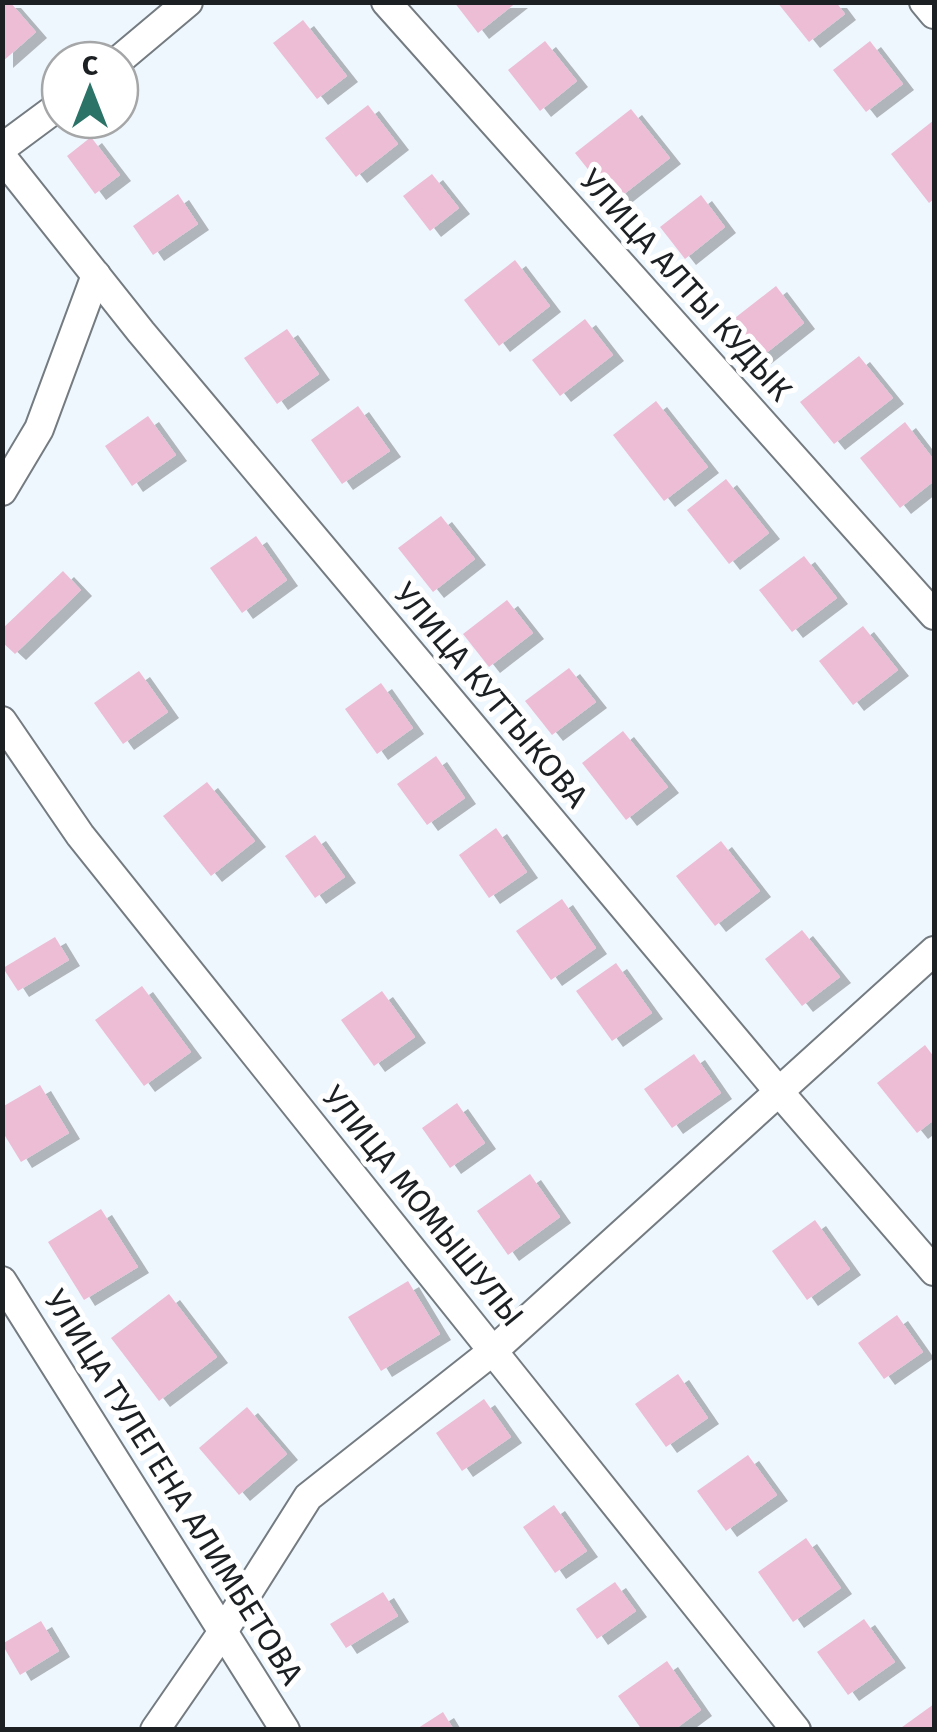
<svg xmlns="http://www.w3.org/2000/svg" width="937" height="1732" font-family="'Fira Sans',sans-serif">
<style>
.building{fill:#edbdd6;filter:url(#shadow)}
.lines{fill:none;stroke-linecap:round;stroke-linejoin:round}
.street-casing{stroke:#747b81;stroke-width:32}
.street{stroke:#fff;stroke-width:28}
.labels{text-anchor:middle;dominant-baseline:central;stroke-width:10;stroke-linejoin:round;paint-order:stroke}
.street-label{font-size:32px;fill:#1d2023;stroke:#fff}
</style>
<defs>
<filter id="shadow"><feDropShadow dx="11" dy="6" stdDeviation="0" flood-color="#0004"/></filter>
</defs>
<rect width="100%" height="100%" fill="#eff7fe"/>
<g class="building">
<polygon points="2,2 10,2 36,32 2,62"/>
<polygon points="454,2 517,2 478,33"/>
<polygon points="777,2 836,2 845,14 809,42"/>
<polygon points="303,20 347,76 317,99 273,43"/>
<polygon points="545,41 577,81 540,111 508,70"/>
<polygon points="870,41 903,84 866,112 833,70"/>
<polygon points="368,105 398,144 356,177 325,138"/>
<polygon points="631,109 670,158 614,202 575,153"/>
<polygon points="934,120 934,199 929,203 891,154"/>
<polygon points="91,137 120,175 95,194 67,156"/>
<polygon points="432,174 459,208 430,231 403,196"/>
<polygon points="178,194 198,224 153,255 133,226"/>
<polygon points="701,195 725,227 685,259 660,227"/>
<polygon points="515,260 550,306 499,346 464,300"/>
<polygon points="776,286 804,323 760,358 731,321"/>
<polygon points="585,319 613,355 560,396 532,360"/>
<polygon points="287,329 319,374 277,404 244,358"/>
<polygon points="859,356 893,398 834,444 800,402"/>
<polygon points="656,401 708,467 664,501 613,435"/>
<polygon points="358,406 390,451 342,484 311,440"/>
<polygon points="148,416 176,455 132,486 105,446"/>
<polygon points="905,422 934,460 934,481 900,508 860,458"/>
<polygon points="726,479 769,533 729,564 687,510"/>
<polygon points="441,516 475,559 433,592 398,548"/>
<polygon points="256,536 287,580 242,613 210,568"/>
<polygon points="804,556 837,598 792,632 759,590"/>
<polygon points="63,571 81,590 15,654 2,642 2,629"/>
<polygon points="507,600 533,633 489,667 463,634"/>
<polygon points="863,626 898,670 853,705 819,661"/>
<polygon points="569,668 596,702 552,735 525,701"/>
<polygon points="139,671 168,712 123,744 94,703"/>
<polygon points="381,683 413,728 377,754 345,709"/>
<polygon points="623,731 668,787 626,820 582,763"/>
<polygon points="436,756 465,798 427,825 397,784"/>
<polygon points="207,782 255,841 211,876 163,816"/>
<polygon points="496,828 527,872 489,898 459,855"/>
<polygon points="315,835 345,877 315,898 285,856"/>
<polygon points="721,841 760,891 715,926 676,876"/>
<polygon points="562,899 596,948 551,980 516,931"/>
<polygon points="802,930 840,977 802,1006 765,959"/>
<polygon points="55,937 69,960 18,991 3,968"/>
<polygon points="616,963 652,1013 612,1041 576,991"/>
<polygon points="142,986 191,1052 144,1086 95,1020"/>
<polygon points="382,991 415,1037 374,1066 341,1020"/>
<polygon points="925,1045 934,1057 934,1120 917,1133 877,1083"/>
<polygon points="694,1054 721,1093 672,1128 644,1089"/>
<polygon points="40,1085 69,1133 21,1162 2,1131 2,1107"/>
<polygon points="457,1103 485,1143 450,1168 422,1128"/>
<polygon points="530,1174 560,1217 508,1255 477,1211"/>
<polygon points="101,1209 138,1267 84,1300 48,1242"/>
<polygon points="815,1220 850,1269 807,1300 772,1251"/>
<polygon points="408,1281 440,1334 381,1371 348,1317"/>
<polygon points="169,1294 217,1357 159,1401 111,1338"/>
<polygon points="897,1315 923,1352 884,1379 858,1343"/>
<polygon points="678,1374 708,1418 666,1447 635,1404"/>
<polygon points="484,1399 511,1437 462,1471 436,1433"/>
<polygon points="247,1407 287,1454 239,1495 199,1448"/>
<polygon points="748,1455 777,1495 726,1531 697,1491"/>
<polygon points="554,1505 587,1551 555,1573 523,1527"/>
<polygon points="806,1538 841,1588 793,1622 758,1572"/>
<polygon points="615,1582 636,1611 597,1639 576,1609"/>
<polygon points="383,1592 398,1616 346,1648 330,1624"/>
<polygon points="864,1619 895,1662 848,1695 817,1652"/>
<polygon points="41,1621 59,1651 20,1675 2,1644"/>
<polygon points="667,1661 701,1710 674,1730 642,1730 618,1696"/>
<polygon points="934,1704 934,1730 898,1730"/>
<polygon points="443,1712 454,1730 415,1730"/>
</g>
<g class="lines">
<g class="street-casing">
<g id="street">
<polyline points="386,2 934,615"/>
<polyline points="924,2 934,14"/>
<polyline points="119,60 188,2"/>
<polyline points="2,148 60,105"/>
<polyline points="2,157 141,332 780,1093 934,1271"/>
<polyline points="2,491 39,429 96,275"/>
<polyline points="2,721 80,835 796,1730"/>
<polyline points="2,1281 285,1730"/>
<polyline points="155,1730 224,1630 308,1497 494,1350 934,951"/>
</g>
</g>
<use href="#street" class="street"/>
</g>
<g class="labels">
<g class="street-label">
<text transform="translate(686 285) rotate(48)">УЛИЦА АЛТЫ КУДЫК</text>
<text transform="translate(491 695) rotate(50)">УЛИЦА КУТТЫКОВА</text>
<text transform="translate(423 1206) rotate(51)">УЛИЦА МОМЫШУЛЫ</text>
<text transform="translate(174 1487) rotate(58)">УЛИЦА ТУЛЕГЕНА АЛИМБЕТОВА</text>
</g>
</g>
<rect width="937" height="1732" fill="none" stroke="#1d2023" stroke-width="10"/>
<g transform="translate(90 90)"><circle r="48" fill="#ffffff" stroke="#a5a6a7" stroke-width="2.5"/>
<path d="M0-8L18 38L0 25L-18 38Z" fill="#2b7267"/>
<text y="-15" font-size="28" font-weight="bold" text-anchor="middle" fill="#1d2023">С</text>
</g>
</svg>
